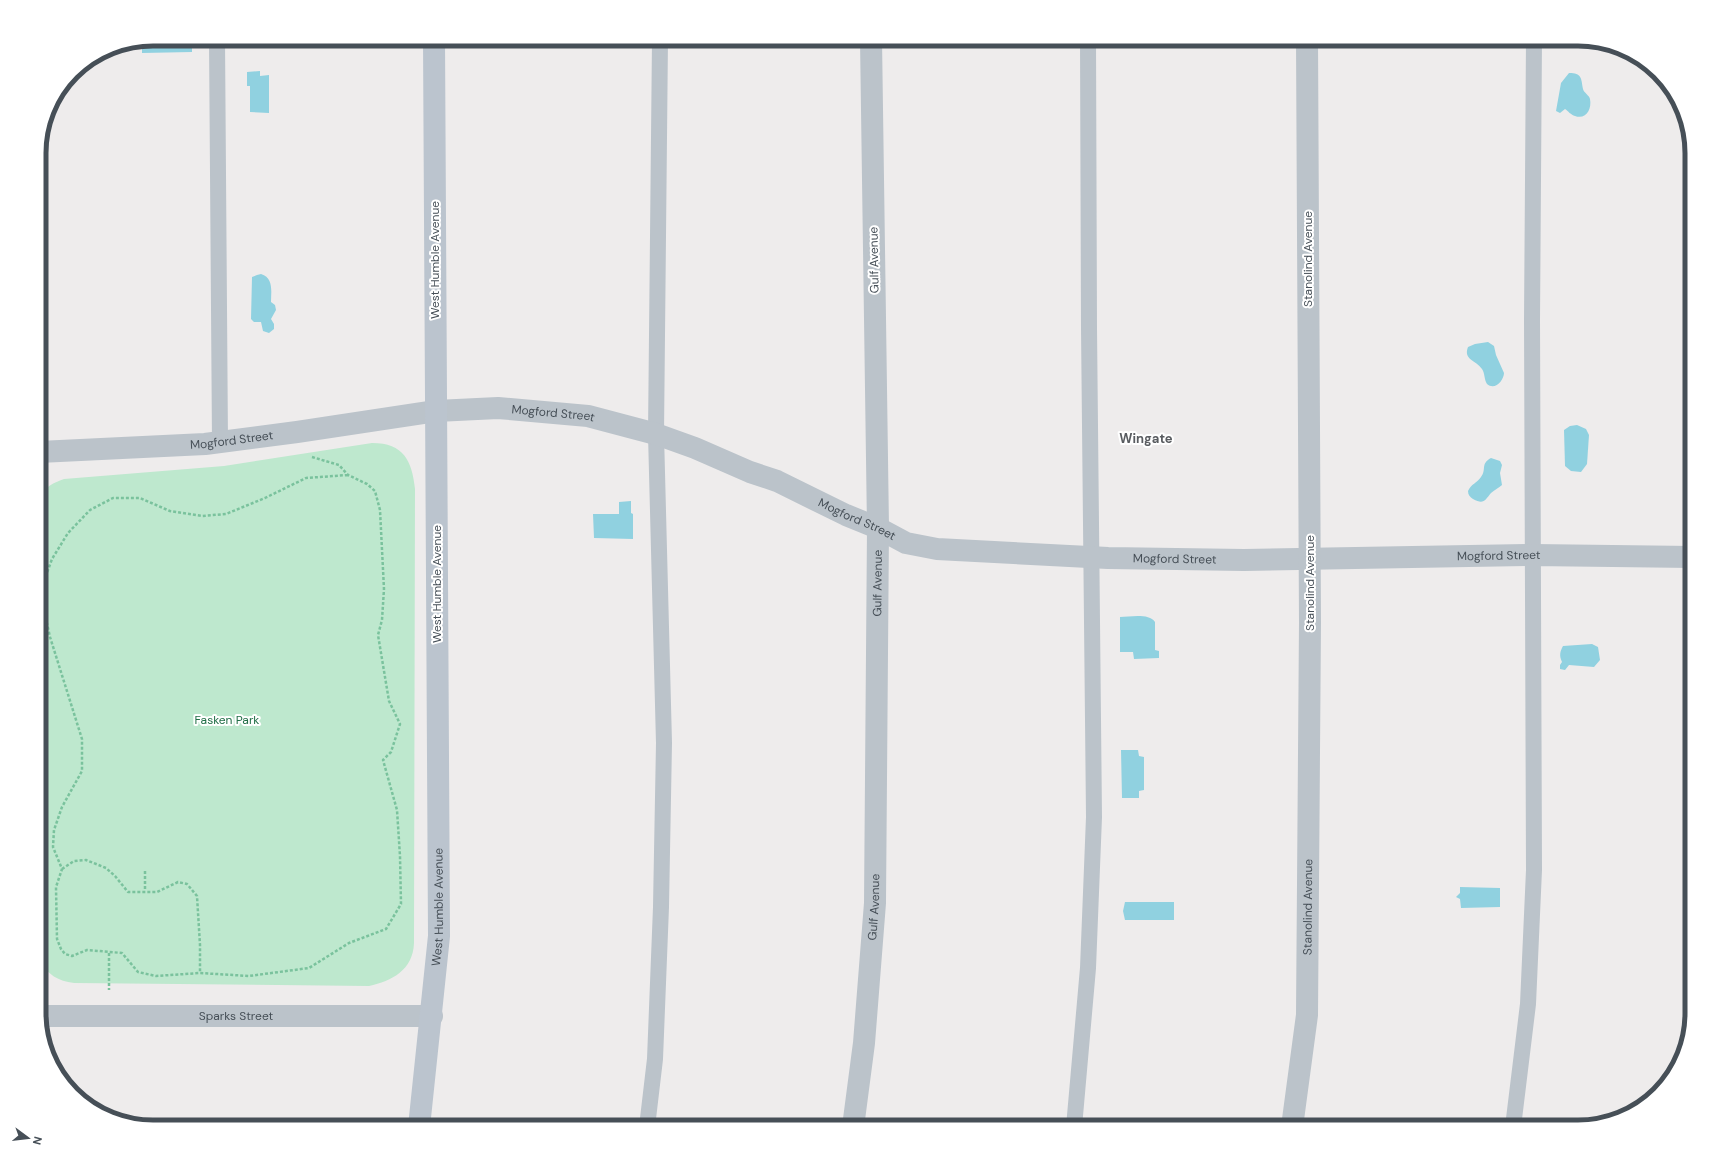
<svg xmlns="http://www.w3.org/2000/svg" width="1731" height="1166" font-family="'DM Sans',sans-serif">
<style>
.green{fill:#bee8ce}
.water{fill:#90d1e0}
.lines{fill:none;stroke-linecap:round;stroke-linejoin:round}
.path{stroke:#7ac29d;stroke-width:2.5;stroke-dasharray:3 2;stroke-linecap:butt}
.lane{stroke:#bbc3ca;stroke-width:16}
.street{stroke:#bbc3ca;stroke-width:22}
.secondary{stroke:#bbc4ce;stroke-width:22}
.labels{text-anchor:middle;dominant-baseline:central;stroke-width:4;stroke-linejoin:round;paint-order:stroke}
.street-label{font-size:12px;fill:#464f57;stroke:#fff}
.park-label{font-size:12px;fill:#206e46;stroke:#fff}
.neighbourhood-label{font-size:13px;font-weight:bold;fill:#595c60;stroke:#fff}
.rim{fill:none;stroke:#464f57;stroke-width:5}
</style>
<rect width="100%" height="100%" fill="#eeecec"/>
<path class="green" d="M372 443C404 443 412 461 415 489L414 943C413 970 392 981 369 986L74 983C58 981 48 975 39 960V496C45 487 55 482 64 479L224 466Z"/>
<g class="water">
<polygon points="153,39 192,39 192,52 142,53 142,41"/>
<polygon points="260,71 260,76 269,75 269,113 250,112 250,86 247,86 247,72"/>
<path d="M1569 73C1582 73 1581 78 1583 89 1584 93 1589 95 1590 99 1592 109 1586 120 1575 116 1571 115 1568 111 1565 109L1560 113 1556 111 1561 83Z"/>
<path d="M261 274C274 278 271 292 271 302L275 305 276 310 271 319 274 324V329L269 333 263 331 261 322H254L251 319 252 277 257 275Z"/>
<path d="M1488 342 1494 346 1496 355 1504 373C1504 380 1495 391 1487 384 1484 380 1485 373 1482 369 1476 360 1463 360 1468 347L1475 344Z"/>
<polygon points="1577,425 1586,429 1589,435 1587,464 1581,472 1571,471 1565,466 1564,430 1570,426"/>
<path d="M1491 458 1500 461 1502 465 1500 473 1502 485C1499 488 1494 490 1491 493 1485 500 1484 505 1473 499 1470 497 1468 495 1468 491 1471 484 1477 483 1481 477 1487 469 1480 464 1491 458Z"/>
<polygon points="631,501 631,513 633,514 633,539 594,538 593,514 619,514 619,502"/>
<path d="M1120 617C1130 617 1149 613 1155 622V650L1159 651V658L1134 659 1133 652H1120Z"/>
<path d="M1592 644 1598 647 1600 660 1594 667 1569 665 1565 670 1560 669V665L1562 662C1559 655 1560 652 1563 646Z"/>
<polygon points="1121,750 1138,750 1139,756 1144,757 1144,790 1139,791 1139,798 1122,798"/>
<polygon points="1460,887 1500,888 1500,907 1461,908 1460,899 1456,897 1460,893"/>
<polygon points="1125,902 1174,902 1174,920 1125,920 1123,911"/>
</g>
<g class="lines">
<g class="path">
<polyline points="312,457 339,465 348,475 367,484 375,491 380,510 384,589 382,620 378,635 389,701 400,724 391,752 383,760 397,810 400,856 401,904 386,929 349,943 309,968 249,976 200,973 156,976 138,972 122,953 87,950 72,956 65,954 61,949 57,939 56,887 62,869 53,847 54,830 62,807 82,771 82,739 50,637 40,592 52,559 68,533 90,510 113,498 140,498 170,511 202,516 226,514 265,498 306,478 348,475"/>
<polyline points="62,869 74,861 86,860 106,868 115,876 128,892 157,892 178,882 187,884 197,896 200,945 200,973"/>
<polyline points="145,871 145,891"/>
<polyline points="109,953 109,990"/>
</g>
<g class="lane">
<polyline points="217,39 220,442"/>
<polyline points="647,1127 655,1059 661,907 664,743 656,434 660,39"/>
<polyline points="1074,1127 1088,968 1094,817 1089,328 1088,39"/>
<polyline points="1513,1127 1528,1004 1534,870 1532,320 1534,39"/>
</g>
<g class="street">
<path id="s1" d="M39 452 205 444 297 432 436 411 498 408 588 416 656 434 695 448 750 472 777 481 846 515 878 528 906 543 937 549 1108 558 1244 560 1533 555 1692 557"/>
<path id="s2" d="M39 1016H432"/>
<path id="s3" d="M853 1127 864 1043 875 903 878 528 871 39"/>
<path id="s4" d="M1292 1127 1307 1015 1310 622 1307 39"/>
</g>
<path class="secondary" id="s5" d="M419 1127 439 936 434 39"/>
</g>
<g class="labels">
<g class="street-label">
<text transform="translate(1308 259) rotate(-90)">Stanolind Avenue</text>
<text transform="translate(435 260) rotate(-90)">West Humble Avenue</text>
<text transform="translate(874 260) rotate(-91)">Gulf Avenue</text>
<text stroke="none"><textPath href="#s1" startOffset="517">Mogford Street</textPath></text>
<text stroke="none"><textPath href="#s1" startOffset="193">Mogford Street</textPath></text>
<text stroke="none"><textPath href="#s1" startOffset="841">Mogford Street</textPath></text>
<text stroke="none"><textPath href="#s1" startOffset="1489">Mogford Street</textPath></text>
<text stroke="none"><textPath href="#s1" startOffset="1165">Mogford Street</textPath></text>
<text transform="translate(1310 583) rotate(-90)">Stanolind Avenue</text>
<text transform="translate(437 584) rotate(-90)">West Humble Avenue</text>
<text stroke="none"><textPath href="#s3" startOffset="545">Gulf Avenue</textPath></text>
<text stroke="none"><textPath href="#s5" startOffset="221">West Humble Avenue</textPath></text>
<text stroke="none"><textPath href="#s3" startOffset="221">Gulf Avenue</textPath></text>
<text stroke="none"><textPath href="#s4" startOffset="221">Stanolind Avenue</textPath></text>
<text stroke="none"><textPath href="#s2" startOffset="197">Sparks Street</textPath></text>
</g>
<g class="park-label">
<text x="227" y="720">Fasken Park</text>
</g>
<g class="neighbourhood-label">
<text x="1146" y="438">Wingate</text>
</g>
</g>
<path d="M0 0H1731V1166H0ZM153 46H1578A107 107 0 0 1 1685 153V1013A107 107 0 0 1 1578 1120H153A107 107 0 0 1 46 1013V153A107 107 0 0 1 153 46Z" fill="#fff" fill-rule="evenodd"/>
<path class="rim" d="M153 46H1578A107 107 0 0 1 1685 153V1013A107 107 0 0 1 1578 1120H153A107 107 0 0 1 46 1013V153A107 107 0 0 1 153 46Z"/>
<g transform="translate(28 1138) rotate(105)" stroke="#ffffff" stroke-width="3" paint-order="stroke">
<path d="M0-3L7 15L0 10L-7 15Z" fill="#464f57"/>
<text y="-6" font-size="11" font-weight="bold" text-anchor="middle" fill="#464f57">N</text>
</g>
</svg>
